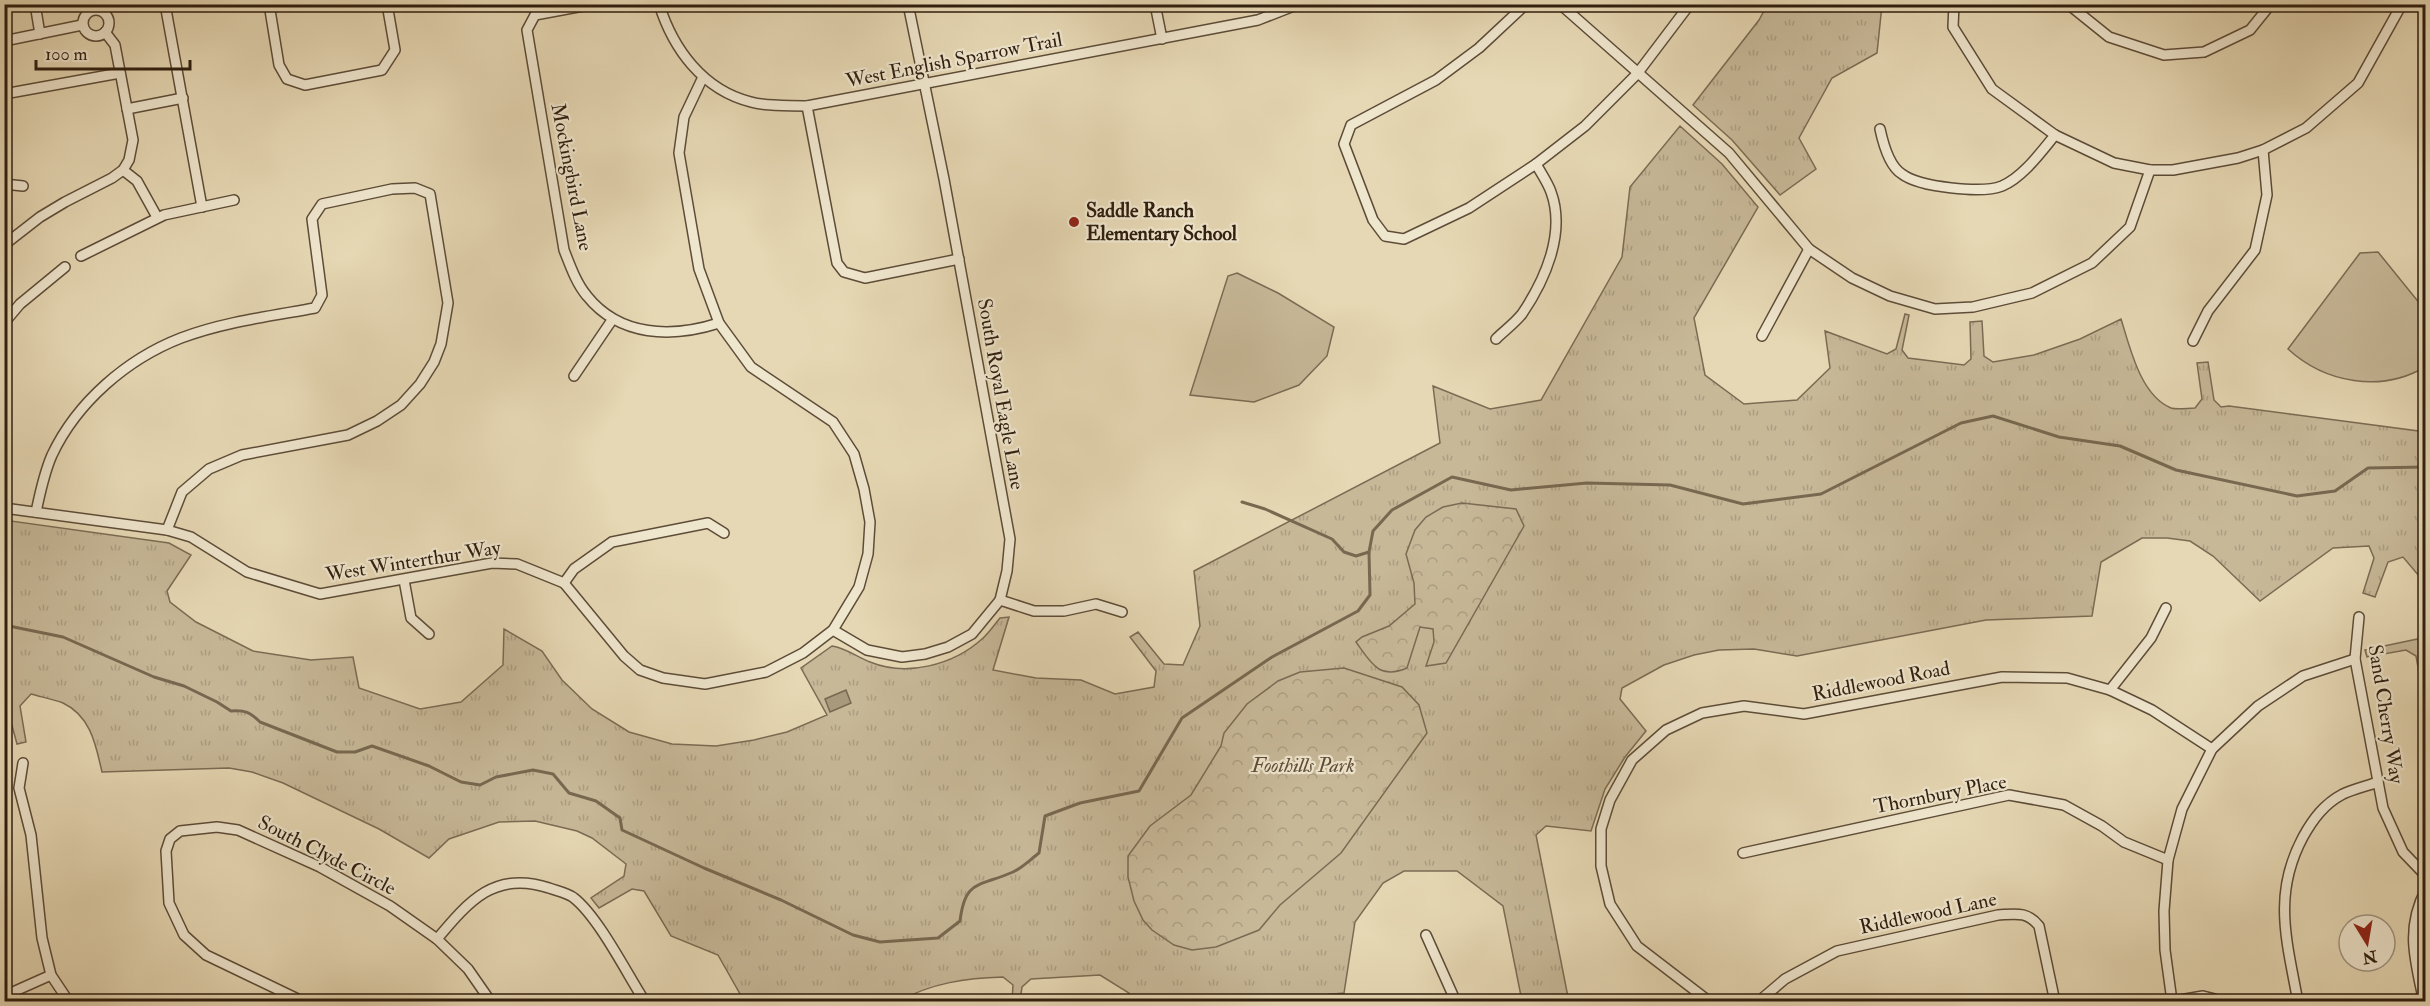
<svg xmlns="http://www.w3.org/2000/svg" width="2430" height="1006" font-family="'IM FELL Double Pica',serif">
<style>
.grass{fill:url(#grass-tufts);stroke:#7b6b54;stroke-width:1.5}
.forest{fill:url(#forest-crowns);stroke:#7b6b54;stroke-width:1.5}
.pitch{fill:#c7b898;stroke:#7b6b54;stroke-width:1.5}
.water{fill:#a8997c;stroke:#786850;stroke-width:1.5}
.lines{fill:none;stroke-linecap:round;stroke-linejoin:round}
.stream{stroke:#786850;stroke-width:3}
.minor-casing{stroke:#5d4c38;stroke-width:12}
.minor{stroke:#efe6ce;stroke-width:9}
.poi-dot{fill:#8f2418;stroke:#efe6ce;stroke-width:2}
.labels{text-anchor:middle;dominant-baseline:central;stroke-width:4.5;stroke-linejoin:round;paint-order:stroke}
.street-label{font-size:20px;fill:#2f1e0f;stroke:#efe6ce}
.poi-label{font-size:20px;font-weight:bold;fill:#2f1e0f;stroke:#efe6ce;text-anchor:start}
.park-label{font-size:20px;font-style:italic;fill:#5d4c38;stroke:#efe6ce}
</style>
<defs>
<pattern id="grass-tufts" width="24" height="20" patternUnits="userSpaceOnUse" patternTransform="scale(1.5)"><rect width="24" height="20" fill="#c7b898"/><path d="M3 7l-1-3M5 7V3M7 7l1-3M15 17l-1-3M17 17v-4M19 17l1-3" fill="none" stroke="#ab9e82"/></pattern>
<pattern id="forest-crowns" width="20" height="18" patternUnits="userSpaceOnUse" patternTransform="scale(1.5)"><rect width="20" height="18" fill="#c7b898"/><path d="M2 6a3 3 0 1 1 6 0M12 15a3 3 0 1 1 6 0" fill="none" stroke="#ab9e82"/></pattern>
</defs>
<rect width="100%" height="100%" fill="#e6d8b4"/>
<filter id="stains"><feTurbulence type="fractalNoise" baseFrequency=".00333" numOctaves="4"/><feColorMatrix values="0 0 0 0 .2 0 0 0 0 .09 0 0 0 0 .02 0 0 0 .5 -.17"/></filter>
<radialGradient id="worn" r=".72"><stop offset=".6" stop-color="#630" stop-opacity="0"/><stop offset="1" stop-color="#630" stop-opacity=".3"/></radialGradient>
<g class="grass">
<polygon points="1767,5 1882,5 1877,53 1832,78 1799,138 1816,169 1780,195 1732,140 1693,105 1759,20"/>
<path d="M1680 126 1722 164 1758 207 1694 318 1705 375 1744 404 1797 400 1830 368 1825 331 1887 354 1896 349 1905 314 1909 315 1902 350 1908 358 1964 365 1971 359 1970 322 1982 321 1984 356 1993 362 2034 355 2080 339 2121 319C2130 347 2140 395 2171 408 2177 410 2188 408 2195 408L2202 399 2197 363 2208 362 2214 400 2221 407 2229 406 2426 432 2425 583 2403 557 2388 562 2375 597 2363 593 2374 558 2369 546 2333 548 2260 601 2213 556 2190 541 2167 538H2142L2101 562 2092 616 1986 620 1797 656 1754 649 1719 650 1694 655 1664 665 1622 688 1620 699 1646 731 1625 757 1605 789 1591 831 1546 826 1536 835 1569 1002 1522 1001 1503 906 1457 871H1404L1383 883 1355 922 1344 993 1313 996 1301 1002 1135 1001 1129 993 1100 975 1031 979 1022 987 1020 1001H1012L1013 985 1003 977C966 978 932 983 899 1001H740V994L718 955 671 936 644 891 632 889 599 908 591 898 624 876 626 864 592 838 577 831 535 821 499 822 449 839 429 858 379 829 283 783 252 772 229 768 102 772C96 746 91 716 63 703 53 699 41 697 31 694L20 706 26 742 17 744 7 707 5 706 4 520 169 543 191 555 167 591 170 602 196 622 253 651 311 660 353 657 359 688 420 709 461 702 503 665 504 629 542 651 562 680 592 709 629 732 672 744 716 746 754 740 787 732 827 715 801 668 832 646C846 648 857 657 870 662 907 677 953 665 982 639 989 633 994 625 1000 618L1009 617 993 670 1036 678 1081 680 1115 694 1154 687 1156 671 1130 637 1138 632 1164 664 1183 665 1200 626 1194 571 1440 443 1433 386 1490 409 1541 400 1622 257 1630 187Z"/>
<polygon points="2425,634 2425,706 2416,656 2406,650 2367,657 2365,650 2422,638"/>
</g>
<g class="forest">
<path d="M1462 503 1516 509 1524 526 1446 663 1426 666 1434 642 1433 629 1420 627 1407 668C1379 680 1371 663 1356 642L1362 637 1389 626 1415 604 1414 583 1406 554 1415 530 1426 517 1443 507Z"/>
<polygon points="1344,668 1402,687 1419,705 1427,733 1341,853 1280,905 1259,930 1216,947 1192,950 1174,945 1152,930 1143,920 1134,901 1128,877 1128,856 1150,826 1191,795 1221,746 1224,733 1247,704 1278,681 1300,672"/>
</g>
<g class="pitch">
<path d="M2378 252 2425 310V367C2381 393 2325 383 2288 349L2360 253Z"/>
<polygon points="1237,273 1278,293 1334,327 1327,356 1299,385 1254,402 1190,395 1228,276"/>
</g>
<polygon class="water" points="846,690 851,703 830,712 825,699"/>
<g class="lines">
<g class="stream">
<polyline points="1242,502 1265,509 1332,539 1344,552 1356,556 1369,552"/>
<path d="M4 625 63 637 154 677 184 686 217 702 231 711C245 710 250 712 260 722L337 752H355L372 746 429 766 461 782 480 785 496 777 533 770 553 774 569 793 596 801 620 818 622 830 704 868 781 900 853 935 880 942 938 938 960 921C965 879 979 887 1013 872 1022 868 1031 859 1039 853L1045 816 1080 803 1139 791 1182 718 1272 657 1358 611 1370 595 1369 552 1373 531 1392 510 1452 477 1511 490 1587 483 1670 485 1743 504 1821 494 1961 423 1993 416 2059 437 2120 446 2176 470 2297 496 2335 491 2368 468 2426 467"/>
</g>
<g class="minor-casing">
<g id="minor">
<polyline points="35,4 40,34"/>
<polyline points="165,4 202,207"/>
<polyline points="269,4 279,65 287,79 305,85 382,70 395,50 387,4"/>
<path d="M594 4 535 15 527 30 564 250C570 265 576 283 587 296 620 337 672 338 719 323"/>
<path d="M659 4C673 49 703 90 751 102 768 107 790 105 807 106L1258 20 1299 4"/>
<polyline points="1155,4 1162,39"/>
<polyline points="1526,4 1479,48 1436,80 1351,125 1344,144 1373,220 1385,236 1404,239 1469,208 1536,164 1585,126 1637,74 1690,4"/>
<polyline points="1560,4 1729,153 1809,249 1852,278 1890,296 1935,309 1973,307 2032,293 2092,263 2130,227 2150,170"/>
<polyline points="1954,4 1953,27 1992,89 2055,135 2114,163 2150,170 2173,170 2238,158 2263,150 2306,128 2358,83 2402,4"/>
<polyline points="2068,4 2109,37 2164,55 2204,52 2250,30 2271,4"/>
<circle cx="96" cy="23" r="13"/>
<polyline points="4,41 82,25"/>
<polyline points="4,94 120,73"/>
<polyline points="807,106 837,263 844,272 865,278 959,259"/>
<polyline points="127,109 183,98"/>
<path d="M1880 129C1883 143 1889 166 1902 174 1919 187 1982 194 2002 186 2023 177 2041 152 2055 135"/>
<polyline points="123,170 137,181 157,217"/>
<polyline points="4,184 23,186"/>
<polyline points="4,245 40,217 65,202 112,178 123,170 129,160 133,140 115,45 105,32"/>
<polyline points="81,256 164,215 234,200"/>
<polyline points="4,323 20,304 65,267"/>
<polyline points="1762,336 1809,249"/>
<path d="M1496 339C1504 331 1515 323 1522 314 1545 280 1566 233 1551 192 1548 183 1541 173 1536 164"/>
<polyline points="2193,341 2208,311 2255,250 2267,195 2263,150"/>
<polyline points="574,376 612,320"/>
<polyline points="4,508 167,530 191,537 247,572 320,594 492,563 517,564 564,583 624,656 640,670 663,678 705,684 766,672 803,653 833,630 859,587 868,554 870,522 864,489 854,454 833,422 751,367 719,323 699,269 679,153 684,117 703,77"/>
<path d="M36 512C40 493 44 473 52 455 77 402 127 359 181 338 223 322 271 316 315 308L322 295 312 219 322 204 392 189 415 188 430 194 448 303 441 344 434 362 420 384 401 405 377 421 348 435 242 455 209 469 182 492 167 530"/>
<polyline points="404,580 411,618 429,634"/>
<polyline points="564,583 574,569 612,542 708,523 724,533"/>
<polyline points="1000,600 1034,611 1064,611 1096,604 1122,612"/>
<polyline points="2359,617 2355,659 2383,808 2403,852 2426,876"/>
<polyline points="833,630 867,650 902,657 925,654 948,647 972,634 1000,600 1007,571 1010,539 944,179 908,4"/>
<polyline points="2110,690 2151,638 2166,608"/>
<polyline points="23,763 19,788 31,835 42,938 51,975 69,1002"/>
<polyline points="1743,853 2009,795 2064,805 2102,826 2124,842 2168,860"/>
<polyline points="1426,935 1456,1002"/>
<path d="M437 939C469 901 495 870 549 888 557 891 568 893 574 898 598 917 625 970 642 997L648 1002"/>
<polyline points="4,996 51,975"/>
<polyline points="2172,1001 2165,950 2164,911 2168,860 2182,809 2212,749 2258,706 2303,676 2355,659"/>
<polyline points="304,1002 206,955 184,935 169,903 166,851 170,839 180,831 217,827 238,830 320,867 390,906 437,939 468,969 491,1002"/>
<polyline points="1710,1002 1637,946 1610,904 1601,866 1601,829 1610,800 1632,760 1666,730 1702,713 1744,706 1804,714 2002,677 2067,678 2110,690 2152,710 2212,749"/>
<path d="M1758 1002 1785 979 1837 951 1998 915C2016 914 2027 911 2039 926L2055 1002"/>
<polyline points="2168,1002 2203,996 2215,999 2216,1002"/>
<path d="M2298 1002C2287 941 2272 895 2303 837 2313 819 2324 804 2343 794 2354 789 2367 786 2378 782"/>
<path d="M2424 1002C2415 960 2405 929 2426 889"/>
</g>
</g>
<use href="#minor" class="minor"/>
</g>
<circle class="poi-dot" cx="1074" cy="222" r="6"/>
<g class="labels">
<g class="street-label">
<text transform="translate(954 60) rotate(-11)">West English Sparrow Trail</text>
<text transform="translate(572 177) rotate(79)">Mockingbird Lane</text>
<text transform="translate(1001 394) rotate(80)">South Royal Eagle Lane</text>
<text transform="translate(413 561) rotate(-9)">West Winterthur Way</text>
<text transform="translate(1881 681) rotate(-11)">Riddlewood Road</text>
<text transform="translate(2386 714) rotate(81)">Sand Cherry Way</text>
<text transform="translate(1940 794) rotate(-11)">Thornbury Place</text>
<text transform="translate(327 855) rotate(27)">South Clyde Circle</text>
<text transform="translate(1928 913) rotate(-12)">Riddlewood Lane</text>
</g>
<g class="poi-label">
<text x="1086" y="210">Saddle Ranch<tspan x="1086" dy="23">Elementary School</tspan></text>
</g>
<g class="park-label">
<text x="1303" y="765">Foothills Park</text>
</g>
</g>
<rect width="2430" height="1006" fill="none" stroke="#e6d8b4" stroke-width="24"/>
<rect x="6" y="6" width="2418" height="994" fill="none" stroke="#2f1e0f" stroke-width="3"/>
<rect x="12" y="12" width="2406" height="982" fill="none" stroke="#2f1e0f" stroke-width="1.5"/>
<g transform="translate(2367 943) rotate(169)"><circle r="28" fill="#efe6ce" stroke="#a29682" stroke-width="1.5"/>
<path d="M0-4.5L10 22L0 15L-10 22Z" fill="#8f2418"/>
<text y="-9" font-size="16" font-weight="bold" text-anchor="middle" fill="#2f1e0f">N</text>
</g>
<path d="M36 60v9h154v-9" fill="none" stroke="#2f1e0f" stroke-width="3"/>
<text x="45" y="60" font-size="18" fill="#2f1e0f" stroke="#efe6ce" stroke-width="4.5" paint-order="stroke">100 m</text>
<rect width="100%" height="100%" filter="url(#stains)"/>
<rect width="100%" height="100%" fill="url(#worn)"/>
</svg>
